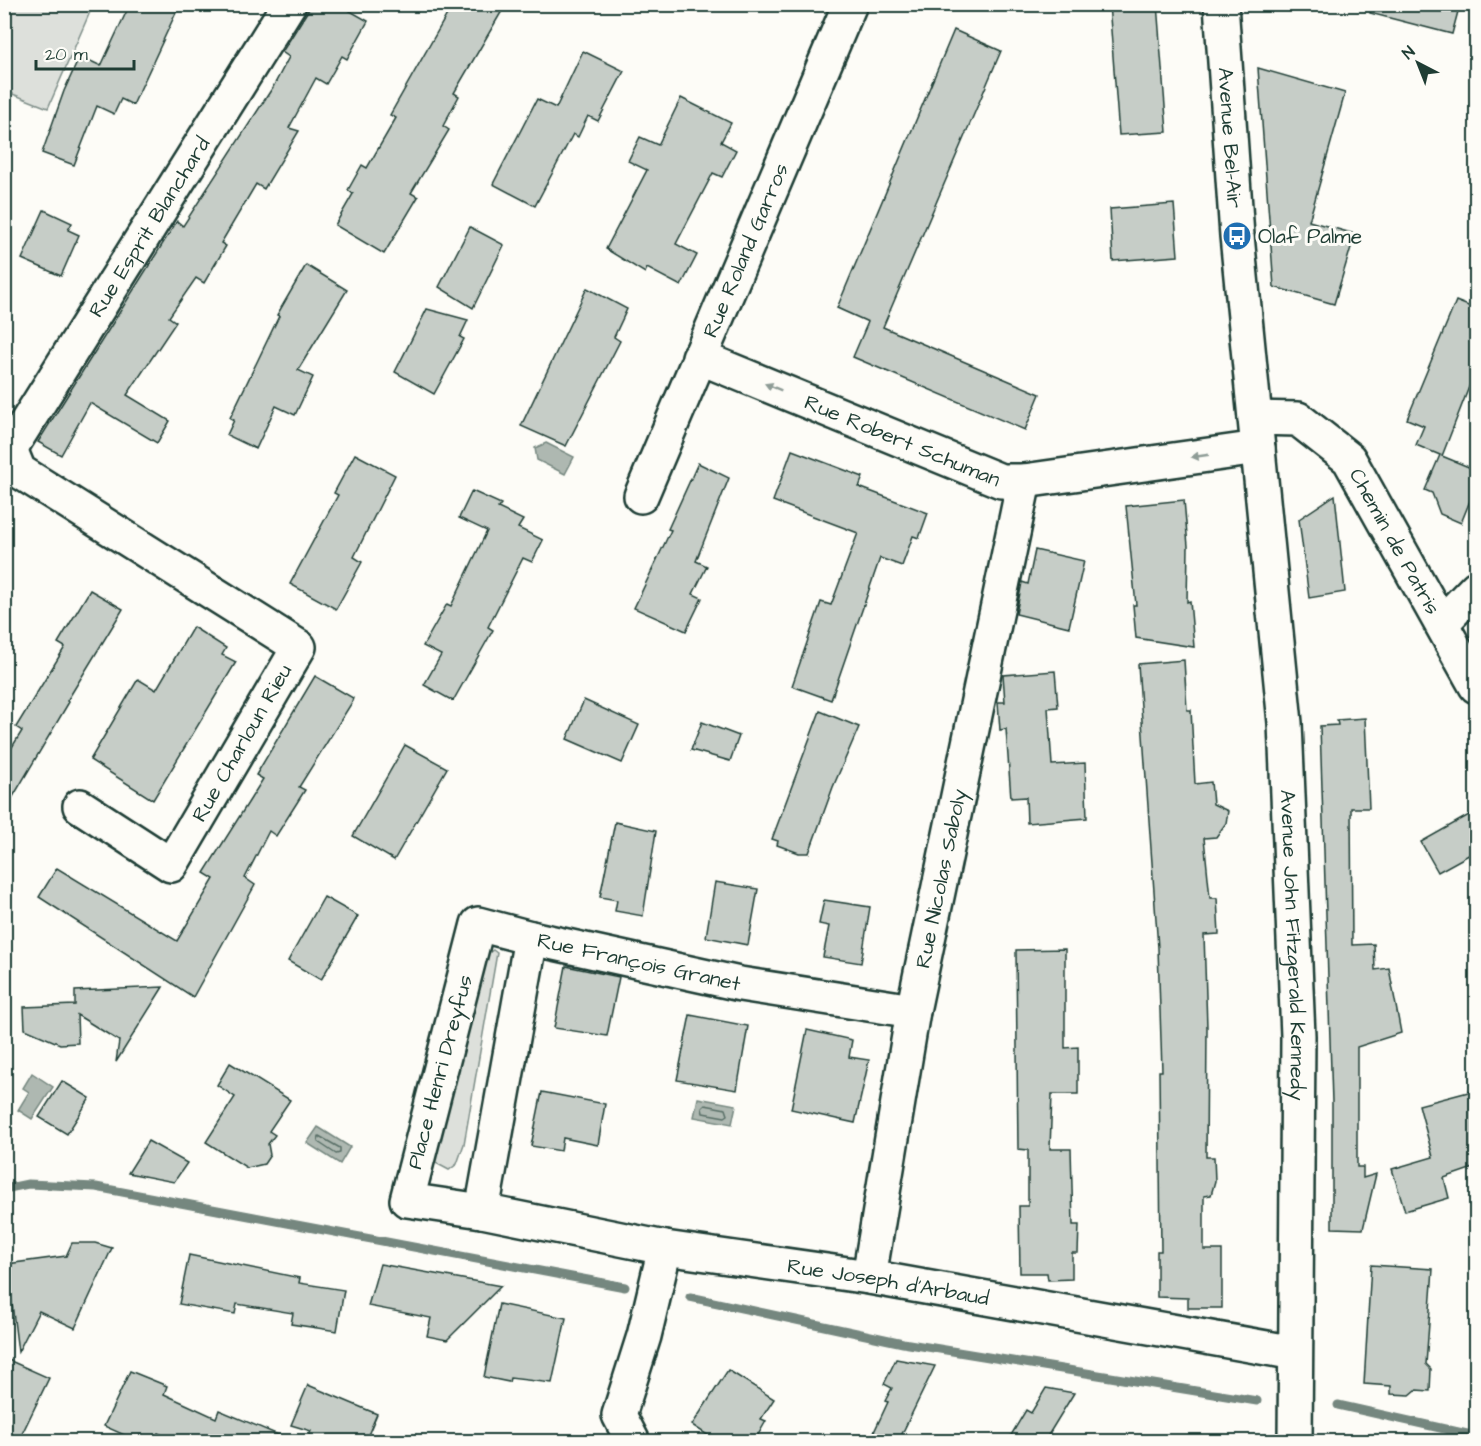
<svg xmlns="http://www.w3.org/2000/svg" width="1481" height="1446" font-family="'Architects Daughter',sans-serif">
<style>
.green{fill:#dde0db;stroke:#7e8e88;stroke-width:1.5}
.water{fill:#aeb8b1;stroke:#75877f;stroke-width:1.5}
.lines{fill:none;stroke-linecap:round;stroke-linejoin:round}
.shore{stroke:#586e66;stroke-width:1.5}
.stream{stroke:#75877f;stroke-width:9}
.building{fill:#c6cdc7;stroke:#1f3d34;stroke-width:1.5}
.minor-casing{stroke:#1f3d34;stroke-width:38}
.minor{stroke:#fdfcf7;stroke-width:33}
.oneway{fill:#8e9c96}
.labels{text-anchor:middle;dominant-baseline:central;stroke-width:6;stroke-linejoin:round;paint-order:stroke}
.street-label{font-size:21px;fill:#1f3d34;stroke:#fdfcf7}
.poi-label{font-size:21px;fill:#1f3d34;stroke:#fdfcf7;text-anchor:start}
</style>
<rect width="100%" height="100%" fill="#fdfcf7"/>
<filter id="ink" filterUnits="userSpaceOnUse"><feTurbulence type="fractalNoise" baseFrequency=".0167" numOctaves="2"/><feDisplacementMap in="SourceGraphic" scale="12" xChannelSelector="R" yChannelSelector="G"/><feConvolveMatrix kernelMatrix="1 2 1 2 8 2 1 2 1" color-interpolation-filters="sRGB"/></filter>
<g filter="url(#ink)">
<g class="green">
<polygon points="4,5 93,5 48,108 5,91"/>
<polygon points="493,950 497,953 464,1144 457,1164 449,1170 432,1161 428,1149 487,954"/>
</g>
<g class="water">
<polygon points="546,443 574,457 565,474 537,460 535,448"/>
<polygon points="32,1073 53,1087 32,1119 18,1110 29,1092 23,1088"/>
<polygon points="698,1098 736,1105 732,1124 694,1117"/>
<polygon points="318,1127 350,1147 340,1164 307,1143"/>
</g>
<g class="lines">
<g class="shore">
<polygon points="705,1105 726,1109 728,1115 725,1117 703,1113 702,1108"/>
<polygon points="319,1136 340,1148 340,1153 336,1154 318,1142"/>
</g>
<g class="stream">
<polyline points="4,1189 28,1184 96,1187 625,1287"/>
<polyline points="690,1297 903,1343 1257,1401"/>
<polyline points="1338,1405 1476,1436"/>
</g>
</g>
<g class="building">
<polygon points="130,4 180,4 133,105 121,99 114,114 97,106 74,165 42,153 64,91 80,56 101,66"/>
<polygon points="312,4 338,4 368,21 347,59 342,56 326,84 316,78 289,128 299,131 264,189 256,184 221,243 226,246 204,283 196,278 169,317 176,322 127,395 170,421 157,443 90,403 61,455 38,442 177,221 183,226 273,87 289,57 282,52"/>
<polygon points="453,4 506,4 454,93 459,96 443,126 449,130 411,193 418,197 384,254 335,225 353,194 348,190 362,165 367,168 396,118 390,115"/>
<polygon points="1109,4 1157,4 1167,132 1119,135"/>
<polygon points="1372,4 1460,4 1452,34 1370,13"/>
<polygon points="954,30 1001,51 883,327 1040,394 1025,430 853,357 868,322 837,308"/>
<polygon points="583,51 624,71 598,121 588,116 578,137 573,134 535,206 493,184 537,99 556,108"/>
<polygon points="1258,68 1345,93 1309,221 1355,234 1334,304 1274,287"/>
<polygon points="681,98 731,123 721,142 736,150 722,177 713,173 676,244 697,255 681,286 647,268 645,273 606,249 647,170 628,161 640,137 658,145"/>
<polygon points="1174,204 1178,256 1113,261 1110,209"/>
<polygon points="44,210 72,223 68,230 79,235 61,276 22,259"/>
<polygon points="470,227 504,245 473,308 439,287"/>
<polygon points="306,265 347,290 298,370 313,377 295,415 276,406 256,449 227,435 234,420 230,418 279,316 277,315"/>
<polygon points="587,288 627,309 614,337 620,341 566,446 521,426"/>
<polygon points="1456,301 1476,309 1476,369 1442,456 1476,470 1476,486 1461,523 1440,514 1432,493 1425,490 1440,455 1416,445 1424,426 1407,419"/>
<polygon points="427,309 468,320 460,337 464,339 434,394 395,372"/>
<polygon points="792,450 863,477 859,487 928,513 919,538 913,536 902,566 880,558 831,700 792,686 821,602 831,605 858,533 773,501"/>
<polygon points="355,454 395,475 354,557 362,562 336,609 290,584 338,495 334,493"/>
<polygon points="698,463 729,478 696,561 707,566 693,594 702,598 686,631 634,608 671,530 668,529"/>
<polygon points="472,491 501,504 498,508 523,520 518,528 543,540 532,562 523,558 488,627 493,630 453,701 424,685 441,655 423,646 447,604 451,606 487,531 459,518"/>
<polygon points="1335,495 1345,592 1309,598 1299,519"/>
<polygon points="1184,500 1188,546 1187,602 1190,601 1194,647 1136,638 1133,605 1136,605 1126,506"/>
<polygon points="1035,550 1084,561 1069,627 1016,614 1022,582 1028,584"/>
<polygon points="90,590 123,609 67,701 69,702 4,812 4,760 22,731 16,727 65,647 58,643"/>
<polygon points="193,627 226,648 222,655 236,662 153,800 90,760 138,679 156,690"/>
<polygon points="1184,660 1187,710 1191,710 1195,784 1211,782 1213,804 1228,811 1226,823 1216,837 1204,838 1210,898 1217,898 1219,934 1204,935 1207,1027 1206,1157 1214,1157 1215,1181 1211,1195 1204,1196 1204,1250 1222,1250 1222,1308 1188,1308 1188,1298 1157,1297 1157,1251 1161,1251 1159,1071 1162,1071 1158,948 1138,664"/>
<polygon points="1055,671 1058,707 1048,708 1052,765 1085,763 1087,818 1027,823 1026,797 1011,798 1006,729 1000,730 998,702 1005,702 1003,675"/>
<polygon points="315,676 353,698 351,704 299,787 305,790 276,836 269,831 245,878 255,885 193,997 39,897 57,868 177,941 214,879 204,873 263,779 256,775"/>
<polygon points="584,700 639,725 622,763 567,739"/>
<polygon points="820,711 859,727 833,787 809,853 799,853 777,845 778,841 772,839"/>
<polygon points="1365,718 1369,808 1351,808 1352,945 1374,944 1375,970 1389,968 1401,1033 1357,1047 1357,1167 1363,1167 1363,1178 1376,1174 1363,1229 1332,1228 1332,1102 1320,726 1338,725 1337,720"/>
<polygon points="702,722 739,736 730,761 691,750"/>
<polygon points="405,745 447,768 394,860 353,836"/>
<polygon points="1476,811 1476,851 1438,872 1421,842"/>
<polygon points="615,822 656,831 643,916 615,911 617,900 600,897"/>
<polygon points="715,882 758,889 748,945 706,937"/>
<polygon points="324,897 358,916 321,980 288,961"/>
<polygon points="824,900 870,907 861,963 823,957 829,926 819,924"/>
<polygon points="1065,949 1065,1048 1078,1047 1078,1094 1052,1094 1050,1149 1071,1149 1073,1225 1079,1225 1078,1253 1072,1253 1072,1279 1048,1280 1047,1273 1020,1273 1019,1206 1028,1206 1028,1150 1018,1149 1016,950"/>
<polygon points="566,966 619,977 607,1036 554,1028"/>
<polygon points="163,987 116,1062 119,1041 77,1015 78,1043 60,1044 25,1029 24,1007 75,1005 75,991"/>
<polygon points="690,1015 748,1026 737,1090 677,1080"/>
<polygon points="807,1030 852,1040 849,1057 869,1060 855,1123 791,1109"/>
<polygon points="230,1063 290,1100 269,1131 275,1135 268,1144 270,1155 264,1164 247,1168 206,1142 235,1097 217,1085"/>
<polygon points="62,1081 90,1098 67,1134 39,1117"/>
<polygon points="1476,1090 1476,1167 1444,1178 1449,1198 1405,1211 1392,1169 1433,1157 1419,1105"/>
<polygon points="542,1092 605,1104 598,1145 563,1138 561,1151 531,1146"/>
<polygon points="148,1141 187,1163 174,1182 128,1173"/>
<polygon points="72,1243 95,1243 112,1248 75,1328 39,1311 18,1352 7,1264 66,1256"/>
<polygon points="189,1255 300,1278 299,1283 344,1290 337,1331 291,1324 293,1313 237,1304 235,1314 179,1304"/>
<polygon points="380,1264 501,1286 447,1340 427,1336 431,1318 368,1306"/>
<polygon points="1371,1265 1433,1269 1426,1364 1431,1369 1430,1391 1416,1390 1410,1395 1391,1394 1391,1386 1364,1384"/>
<polygon points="499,1304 566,1318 552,1383 510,1378 509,1382 484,1377"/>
<polygon points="4,1358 49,1378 18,1442 4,1442"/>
<polygon points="896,1359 935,1366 898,1442 891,1442 874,1432 888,1402 885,1401 892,1388 884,1384"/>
<polygon points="728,1370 774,1399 761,1419 766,1421 754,1442 718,1442 692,1425"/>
<polygon points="130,1371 167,1386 164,1394 216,1418 219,1410 295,1442 179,1442 158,1433 153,1442 140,1442 104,1426"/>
<polygon points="308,1385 377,1414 365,1442 323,1442 309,1436 311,1431 291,1425"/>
<polygon points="1046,1388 1074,1393 1044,1442 1007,1442 1026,1410 1031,1413"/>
</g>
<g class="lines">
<g class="minor-casing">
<g id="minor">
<path id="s1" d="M1221 4 1237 236 1285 723 1298 1036 1295 1442"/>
<path id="s2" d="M699 357 1001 481H1024L1258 448"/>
<path id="s3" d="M1255 418 1298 419 1349 459 1476 686"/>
<polyline points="10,449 19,471 299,647 171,865 80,806"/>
<path id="s4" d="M10 449 289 4"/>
<path id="s5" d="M641 496 850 4"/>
<polyline points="1442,623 1476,588"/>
<path id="s6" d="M531 938 478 924 407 1200 482 1211 665 1248 869 1277 1295 1353"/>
<path id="s7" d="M482 1211 531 938 740 984 913 1011"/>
<path id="s8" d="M869 1277 913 1011 1024 481"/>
<polyline points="633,1442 619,1415 644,1336 665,1248"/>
</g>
</g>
<use href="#minor" class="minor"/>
</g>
<defs><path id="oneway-solid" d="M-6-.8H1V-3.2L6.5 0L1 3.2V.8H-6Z" transform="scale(1.5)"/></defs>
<g class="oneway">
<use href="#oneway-solid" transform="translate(773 387) rotate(-158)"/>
<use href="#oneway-solid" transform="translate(1200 456) rotate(172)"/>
</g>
</g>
<defs>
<g id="bus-disc" transform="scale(1.5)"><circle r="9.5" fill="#1f6fb2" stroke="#fdfcf7"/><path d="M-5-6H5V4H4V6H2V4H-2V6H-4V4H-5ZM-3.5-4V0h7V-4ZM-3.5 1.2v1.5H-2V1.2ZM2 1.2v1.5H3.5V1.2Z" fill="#fff"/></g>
</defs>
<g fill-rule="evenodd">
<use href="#bus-disc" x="1237" y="236"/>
</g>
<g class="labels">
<g class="street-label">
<text stroke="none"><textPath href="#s1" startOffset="134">Avenue Bel-Air</textPath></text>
<text stroke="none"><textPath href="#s4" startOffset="262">Rue Esprit Blanchard</textPath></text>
<text stroke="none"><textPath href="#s5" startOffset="267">Rue Roland Garros</textPath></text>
<text stroke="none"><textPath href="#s2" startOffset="220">Rue Robert Schuman</textPath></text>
<text stroke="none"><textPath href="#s3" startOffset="202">Chemin de Patris</textPath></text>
<text transform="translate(242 743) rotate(-60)">Rue Charloun Rieu</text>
<text stroke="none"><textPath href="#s8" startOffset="405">Rue Nicolas Saboly</textPath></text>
<text stroke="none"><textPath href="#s1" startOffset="944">Avenue John Fitzgerald Kennedy</textPath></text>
<text stroke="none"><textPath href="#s7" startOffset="388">Rue François Granet</textPath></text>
<text transform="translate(440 1072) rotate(-75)">Place Henri Dreyfus</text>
<text stroke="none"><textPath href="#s6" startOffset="828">Rue Joseph d'Arbaud</textPath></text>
</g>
<g class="poi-label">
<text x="1258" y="236">Olaf Palme</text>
</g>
</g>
<rect width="1481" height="1446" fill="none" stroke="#fdfcf7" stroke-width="24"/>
<rect x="12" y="12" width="1457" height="1422" fill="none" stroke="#1f3d34" stroke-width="2" filter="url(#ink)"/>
<g transform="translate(1418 63) rotate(318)" stroke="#fdfcf7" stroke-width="4.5" paint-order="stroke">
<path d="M0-4.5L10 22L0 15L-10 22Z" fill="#1f3d34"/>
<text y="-9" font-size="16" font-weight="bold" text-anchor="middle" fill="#1f3d34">N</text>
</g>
<path d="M36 60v9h98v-9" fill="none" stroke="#1f3d34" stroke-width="3"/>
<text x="45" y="60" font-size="18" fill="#1f3d34" stroke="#fdfcf7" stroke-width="4.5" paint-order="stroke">20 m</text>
</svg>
